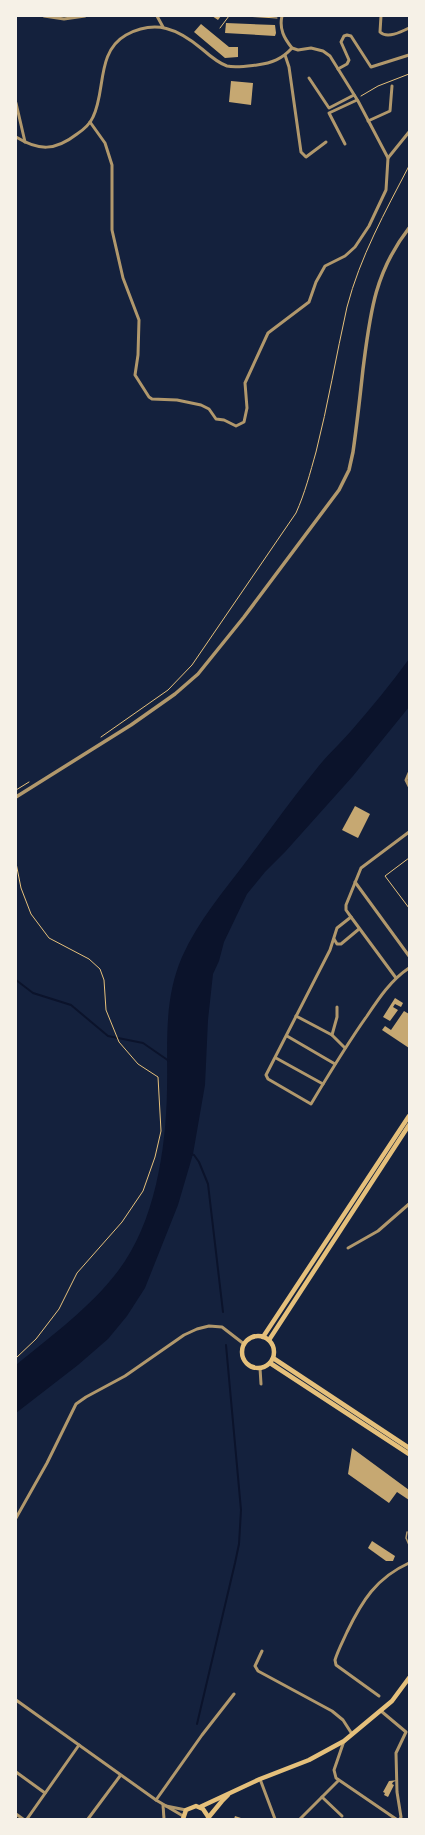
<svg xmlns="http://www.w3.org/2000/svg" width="425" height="1835" font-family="Helvetica,sans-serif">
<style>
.water{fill:#0b132b}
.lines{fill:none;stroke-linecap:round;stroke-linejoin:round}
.stream{stroke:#0b132b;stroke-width:2}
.building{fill:#c6a872}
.path{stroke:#e5c07b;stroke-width:1}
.service{stroke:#b1986c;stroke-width:1.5}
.minor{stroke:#b1986c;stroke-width:3}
.tertiary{stroke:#b1986c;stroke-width:3.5}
.primary{stroke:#e5c07b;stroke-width:4.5}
.trunk{stroke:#e5c07b;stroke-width:4.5}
</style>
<rect width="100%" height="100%" fill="#14213d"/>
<path class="water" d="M409 659V707L353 776 285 852 265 872 247 894 224 942 219 961 213 974 208 1020 205 1085 193 1154 178 1205 145 1288 127 1316 108 1339 78 1365 16 1413V1365C51 1336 90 1308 118 1271 155 1223 166 1149 167 1090 168 1045 163 1001 182 957 198 921 224 891 248 859 270 830 291 800 314 772 325 757 339 745 351 731 371 708 391 684 409 659Z"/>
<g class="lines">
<g class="stream">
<polyline points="16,980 33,993 71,1005 108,1036 143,1043 169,1061"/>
<polyline points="191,1154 194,1155 199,1162 208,1184 223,1312"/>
<polyline points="197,1724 235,1563 239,1544 241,1510 226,1345"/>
</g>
</g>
<g class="building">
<polygon points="212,16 221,16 218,20"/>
<polygon points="226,23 275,25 276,33 275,36 225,33"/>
<polygon points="201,24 229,47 238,47 238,57 225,58 194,32"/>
<polygon points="231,81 253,83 251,105 229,102"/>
<polygon points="355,806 370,814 358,838 342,830"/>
<polygon points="395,998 403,1003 401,1007 395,1004 393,1007 398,1010 390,1021 383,1017"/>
<polygon points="404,1011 409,1014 409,1048 382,1030 385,1026 391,1030"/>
<polygon points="352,1448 409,1490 409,1500 397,1492 389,1503 348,1474"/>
<polygon points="372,1541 395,1556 393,1561 386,1561 368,1548"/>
<polygon points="398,1780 393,1782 392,1784 394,1785 388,1797 384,1795 385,1793 383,1792 389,1781"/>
<polygon points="235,1816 244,1819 234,1819"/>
</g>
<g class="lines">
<g class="path">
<polyline points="244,16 277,18"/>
<polyline points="220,28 229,16"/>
<polyline points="361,96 378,86 409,74"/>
<path d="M101 737 168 690 192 665 296 513C305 493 310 473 316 452 328 405 336 356 347 307 360 257 385 212 409 166"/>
<polyline points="16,790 29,782"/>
<polyline points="409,858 385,876 409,908"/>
<polyline points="16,863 21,888 31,914 49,938 89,959 100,969 104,980 106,1010 119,1042 138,1064 158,1077 161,1131 155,1157 143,1191 122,1222 77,1273 59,1309 36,1339 16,1358"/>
</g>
<polyline class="service" points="407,1532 406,1538 409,1545"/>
<g class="minor">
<polyline points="44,16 64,19 85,16"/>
<polyline points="157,16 163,27"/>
<path d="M381 16 380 32C387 39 401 32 409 28"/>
<polyline points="285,55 289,67 301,152 306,157 326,142"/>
<polyline points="338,69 347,64 349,60 341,42 344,36 347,35 351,36 371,67 409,55"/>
<polyline points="309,78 329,108 354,95"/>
<polyline points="16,103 25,142"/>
<polyline points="368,121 390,111 392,86"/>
<path d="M90 122 105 143 112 165V230L123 278 139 320 138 355 135 375 149 397 152 399 177 400 201 405 209 409 216 419 224 420 236 426 244 422 247 408 245 383 268 333 309 302 316 282 325 266 345 256 355 247 369 226 386 190 388 158 358 101 330 56 323 51 311 48 298 50 292 48C284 38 279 29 282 16"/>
<path d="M16 137C39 151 55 151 77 134 83 130 90 124 93 117 106 91 96 52 126 35 156 19 178 29 202 49 210 56 218 63 227 66 236 68 248 66 257 65 272 63 282 59 292 48"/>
<polyline points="345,144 329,113 357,100"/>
<polyline points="388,158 409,132"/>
<polyline points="409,773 406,780 409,786"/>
<polyline points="355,882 409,956"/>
<path d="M351 917 337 928 330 950 266 1075 268 1079 311 1104C329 1074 347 1044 367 1016 379 998 391 980 409 968"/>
<polyline points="334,939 337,944 341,944 359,929"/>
<polyline points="396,978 351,917 346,910 346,905 361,868 409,832"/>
<polyline points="296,1016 332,1035 345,1048"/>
<polyline points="332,1035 337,1017 337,1007"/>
<polyline points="287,1036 335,1064"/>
<polyline points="276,1058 323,1084"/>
<polyline points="348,1248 378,1231 409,1204"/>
<polyline points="260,1368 261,1384"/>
<polyline points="16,1518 47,1463 76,1404 86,1397 125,1376 184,1335 197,1329 209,1326 222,1327 244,1344"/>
<polyline points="262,1651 255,1666 258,1671 332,1711 343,1720 352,1734"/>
<path d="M379 1696 336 1665 335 1660C338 1650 343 1641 347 1632 362 1601 376 1578 409 1563"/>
<polyline points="16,1700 156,1800 183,1816"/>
<polyline points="381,1711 406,1732 396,1753 397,1792 401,1817 400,1819"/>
<polyline points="344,1741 334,1770 336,1778 396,1819"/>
<polyline points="16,1772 45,1793"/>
<polyline points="260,1779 275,1819"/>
<polyline points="322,1797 342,1816"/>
<polyline points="156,1800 202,1735 234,1694"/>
<polyline points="163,1805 164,1819"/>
<polyline points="166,1806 186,1810"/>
<polyline points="16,1814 23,1819"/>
<polyline points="27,1819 79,1745"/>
<polyline points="88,1819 120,1776"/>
<polyline points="300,1819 338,1781"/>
</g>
<path class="tertiary" d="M16 797 131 725 175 694 198 674 244 617 339 490 349 470 353 452C357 424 360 397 363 369 370 315 374 273 409 228"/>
<g class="primary">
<circle cx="258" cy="1352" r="16"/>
<polyline points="263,1337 409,1116"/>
<polyline points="269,1340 409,1125"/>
<polyline points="273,1358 409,1448"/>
<polyline points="270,1363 409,1454"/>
</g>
<g class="trunk">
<polyline points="200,1807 260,1779 309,1760 344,1741 392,1701 409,1678"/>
<polyline points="208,1818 222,1801 228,1795"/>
<polyline points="183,1819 186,1810 196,1806 203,1809 209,1818"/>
</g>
</g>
<rect width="425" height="1835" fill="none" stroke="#f6f1e7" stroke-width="34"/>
</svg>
